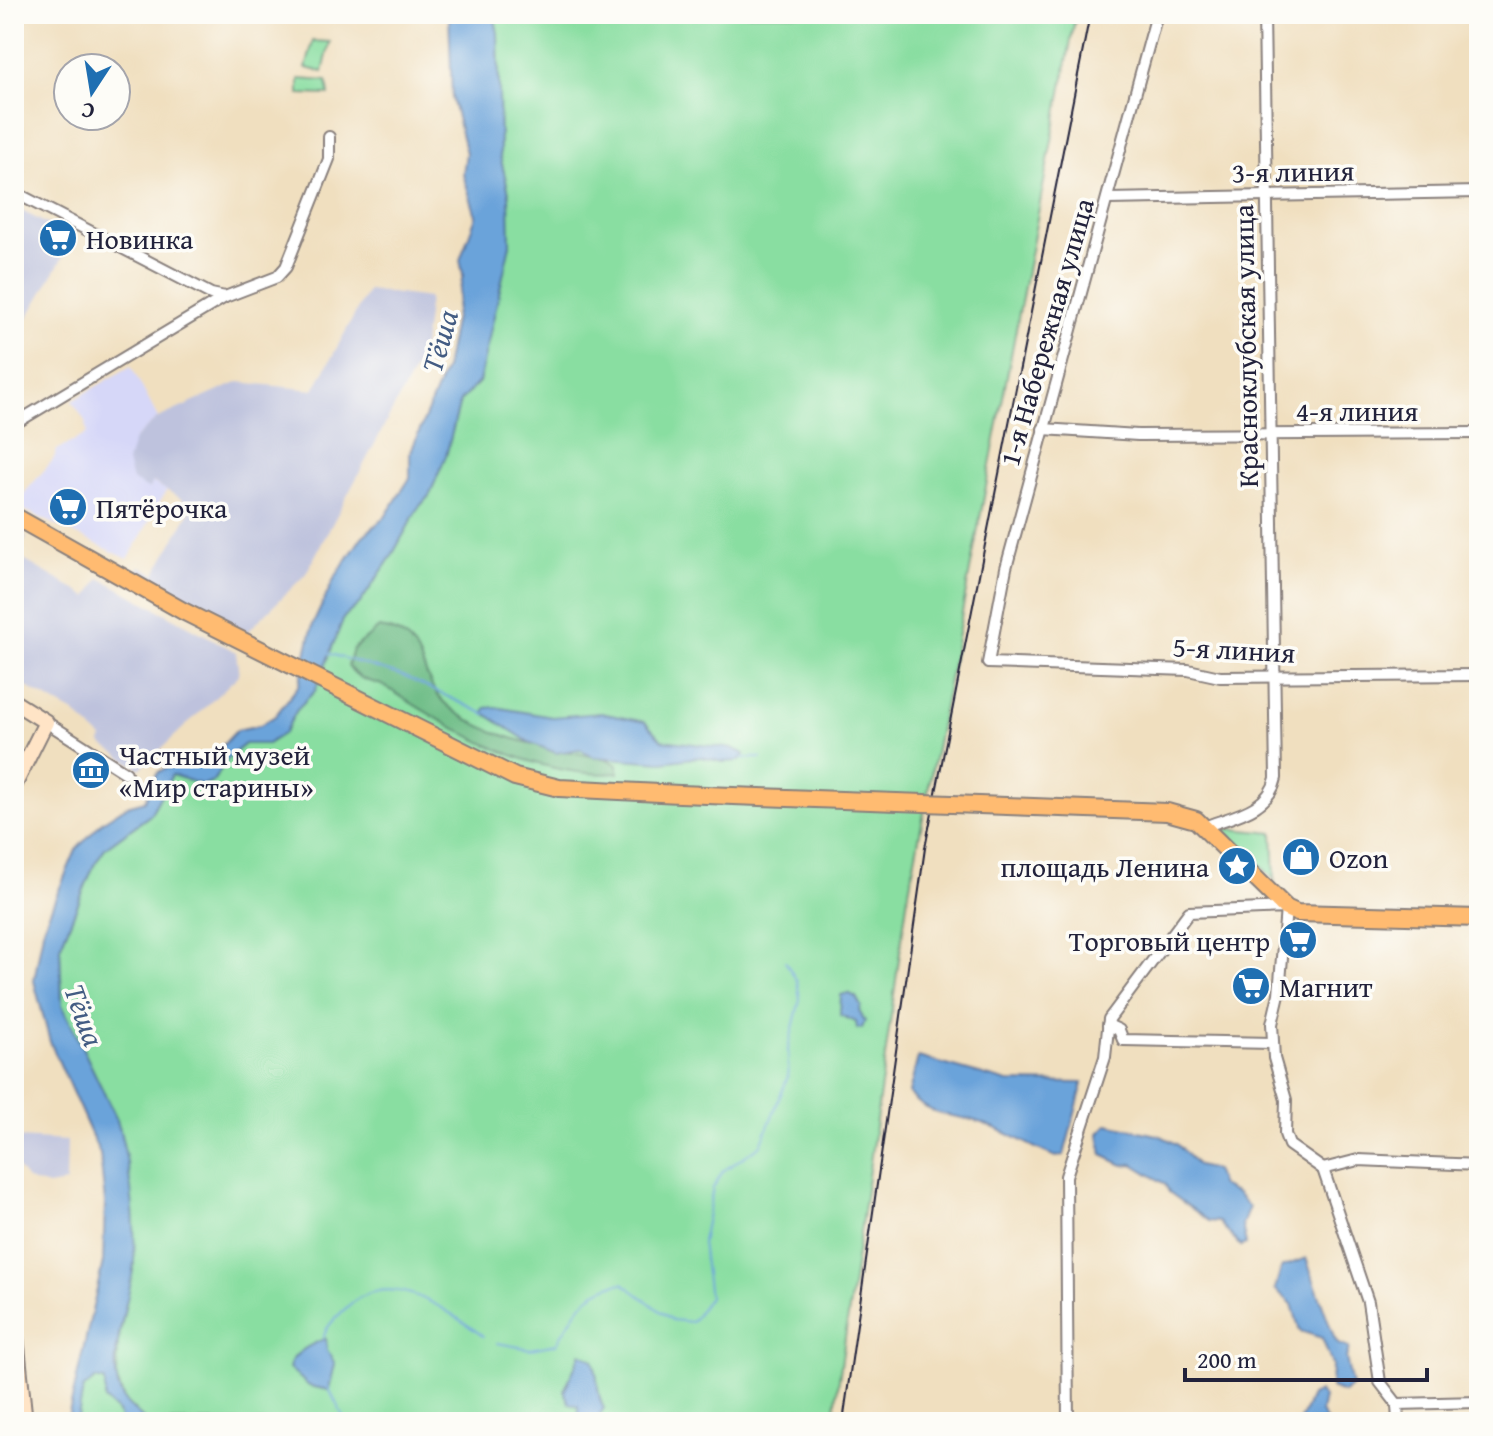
<svg xmlns="http://www.w3.org/2000/svg" width="1493" height="1436" font-family="'Gentium Book Plus',serif">
<style>
.built{fill:#d6d7f8}
.industrial{fill:#bec2dd}
.green{fill:#89dea1;stroke:#56806e;stroke-width:2}
.forest{fill:#6ebd87;stroke:#487061;stroke-width:2}
.water{fill:#6ba3da;stroke:#46628a;stroke-width:2}
.lines{fill:none;stroke-linecap:round;stroke-linejoin:round}
.stream{stroke:#6ba3da;stroke-width:2}
.street-casing{stroke:#89807d;stroke-width:14}
.secondary-casing{stroke:#89807d;stroke-width:18}
.primary-casing{stroke:#89807d;stroke-width:20}
.street{stroke:#fff;stroke-width:10}
.secondary{stroke:#ffe4c6;stroke-width:14}
.primary{stroke:#ffbb71;stroke-width:16}
.rail{stroke:#22223b;stroke-width:2}
.primary-bridge-casing{stroke:#89807d;stroke-width:20;stroke-linecap:butt}
.primary-bridge{stroke:#ffbb71;stroke-width:16}
.labels{text-anchor:middle;dominant-baseline:central;stroke-width:7;stroke-linejoin:round;paint-order:stroke}
.street-label{font-size:28px;fill:#22223b;stroke:#fdfcf7}
.poi-label{font-size:28px;fill:#22223b;stroke:#fdfcf7;text-anchor:start}
.water-label{font-size:30px;font-style:italic;fill:#435c83;stroke:#fdfcf7}
</style>
<rect width="100%" height="100%" fill="#fdfcf7"/>
<filter id="ink" filterUnits="userSpaceOnUse"><feTurbulence type="fractalNoise" baseFrequency=".0125" numOctaves="2"/><feDisplacementMap in="SourceGraphic" scale="16" xChannelSelector="R" yChannelSelector="G"/><feConvolveMatrix kernelMatrix="1 2 1 2 8 2 1 2 1" color-interpolation-filters="sRGB"/></filter>
<filter id="wash" filterUnits="userSpaceOnUse"><feTurbulence type="fractalNoise" baseFrequency=".006" numOctaves="4" result="noise"/><feDisplacementMap in="SourceGraphic" scale="32" xChannelSelector="R" yChannelSelector="G"/><feGaussianBlur stdDeviation="1.8" result="paint"/><feColorMatrix in="noise" values="0 0 0 0 0 0 0 0 0 0 0 0 0 0 0 0 0 1.4 0 .05"/><feComposite in="paint" operator="in"/></filter>
<g filter="url(#wash)">
<rect width="100%" height="100%" fill="#f0dfbf"/>
<polygon class="built" points="131,366 158,418 134,439 149,488 152,482 167,490 128,559 14,505 53,460 57,450 87,434 85,421 72,401"/>
<g class="industrial">
<polygon points="14,207 74,238 23,326 14,326"/>
<polygon points="368,290 429,298 422,355 305,575 246,633 136,573 140,566 155,574 193,506 153,482 148,489 132,480 127,462 134,439 158,418 239,382 314,390"/>
<polygon points="14,530 27,537 17,556 88,597 100,578 236,652 239,675 140,769 101,744 102,738 74,713 14,680"/>
<polygon points="19,1138 67,1141 66,1183 48,1186 27,1180 17,1167"/>
</g>
<g class="green">
<polygon points="494,14 1076,14 908,896 833,1422 146,1422 125,1401 117,1380 118,1343 134,1263 94,1075 62,1005 60,947 94,865 105,848 150,815 172,774 203,785 213,781 229,757 245,744 267,744 284,733 298,708 315,690 344,617 360,603 391,557 418,508 429,496 446,456 460,401 479,382 509,193 500,156 498,34"/>
<polygon points="313,41 330,42 323,72 306,68"/>
<polygon points="299,79 327,81 329,95 299,94"/>
<polygon points="1222,828 1273,833 1275,880"/>
<polygon points="95,1379 105,1381 105,1400 118,1412 121,1422 77,1422 83,1389"/>
</g>
<path class="forest" d="M379 628C430 634 415 678 448 706 493 742 556 748 610 760L617 765 618 773C538 780 454 731 389 689 371 677 365 687 348 666L353 649Z"/>
<g class="water">
<path d="M449 14H494L498 34 500 156 509 193 510 245 479 382 460 401 446 456 429 496 418 508 391 557 360 603 344 617 315 691 298 708 284 733 267 744H245L229 757 213 781 203 785 172 775 150 815 105 848 94 865 60 947 62 1005 117 1120C130 1164 136 1215 134 1261 132 1299 101 1365 124 1400 129 1408 140 1415 146 1422H121L118 1412 105 1400V1381L95 1379 83 1389 77 1422H67L103 1262 105 1203 100 1154 50 1042 34 981 44 925 76 850 102 822 127 806 145 801 157 773 166 768 207 762 237 730 260 725 275 716 299 685 313 624 334 579 362 537 385 517 410 478V454L445 369 463 274 460 260 476 216 463 174 466 153 452 98Z"/>
<polygon points="495,707 552,717 601,713 645,722 662,740 734,749 745,754 739,761 723,762 701,757 662,762 594,757 580,749 556,753 529,742 484,713 486,708"/>
<polygon points="848,993 856,997 861,1006 859,1011 865,1021 862,1028 857,1029 856,1022 840,1015 841,995"/>
<path d="M918 1057 1008 1082 1083 1083 1064 1155 1056 1157C1030 1147 1009 1132 982 1123 954 1113 930 1119 909 1093Z"/>
<polygon points="1108,1124 1161,1136 1177,1144 1198,1166 1215,1170 1221,1186 1237,1194 1249,1207 1242,1225 1246,1244 1240,1246 1219,1222 1209,1221 1169,1192 1165,1184 1133,1164 1123,1165 1102,1155 1099,1133"/>
<polygon points="1306,1258 1334,1337 1338,1344 1349,1348 1346,1358 1352,1386 1343,1393 1331,1388 1332,1365 1322,1338 1300,1331 1292,1304 1275,1289 1282,1267"/>
<path d="M326 1338 327 1350 335 1364 329 1390 309 1386 289 1368C292 1352 313 1344 326 1338Z"/>
<path d="M581 1353 593 1360C599 1375 596 1397 604 1408L595 1422H579L578 1406 569 1403 564 1391Z"/>
<polygon points="1319,1392 1324,1397 1321,1412 1327,1422 1299,1422 1311,1396"/>
</g>
<g class="lines">
<g class="stream">
<polyline points="327,653 403,676 485,714"/>
<polyline points="742,758 761,758"/>
<path d="M323 1339C325 1327 336 1318 345 1309 388 1265 444 1308 483 1336"/>
<path d="M497 1343 531 1349 556 1344C576 1314 583 1288 623 1283L672 1320 692 1322 709 1297 702 1242 713 1188 723 1171 761 1145 788 1076V1049L800 999 797 981 785 961"/>
<polyline points="328,1387 346,1422"/>
</g>
</g>
</g>
<g filter="url(#ink)">
<g class="lines">
<g class="street-casing">
<g id="street">
<polyline points="1157,14 1006,568 988,663 1188,670 1220,677 1479,675"/>
<polyline points="14,192 211,294 225,297"/>
<polyline points="1108,199 1479,192"/>
<polyline points="14,424 225,297 277,277 286,267 329,159 329,137"/>
<polyline points="1043,429 1138,435 1479,433"/>
<polyline points="46,722 126,773"/>
<path d="M1204 827C1232 816 1269 811 1276 778L1264 14"/>
<polyline points="1108,1025 1119,1030 1123,1040 1273,1043"/>
<polyline points="1323,1169 1368,1302 1380,1382 1397,1404 1398,1422"/>
<polyline points="1323,1169 1358,1160 1479,1165"/>
<polyline points="1397,1404 1479,1402"/>
<polyline points="1068,1422 1066,1176 1105,1057 1109,1019 1189,912 1286,908 1279,994 1272,1024 1274,1058 1286,1100 1285,1134 1289,1145 1323,1169"/>
</g>
</g>
<g class="secondary-casing">
<g id="secondary">
<polyline points="14,702 46,722 14,786"/>
<polyline points="14,1318 25,1422"/>
</g>
</g>
<g class="primary-casing">
<g id="primary">
<polyline points="14,516 183,611 515,777 559,788 680,794"/>
<polyline points="1167,812 1196,820 1286,908 1297,913 1479,918"/>
</g>
</g>
<use href="#street" class="street"/>
<use href="#secondary" class="secondary"/>
<use href="#primary" class="primary"/>
<polyline class="rail" points="843,1422 925,848 1090,14"/>
<g class="primary-bridge-casing">
<polyline id="primary-bridge" points="680,794 1167,812"/>
</g>
<use href="#primary-bridge" class="primary-bridge"/>
</g>
</g>
<defs>
<g id="supermarket-disc" transform="scale(2)"><circle r="9.5" fill="#1f6fb2" stroke="#fdfcf7"/><path d="M-6-5.5h2.5l.6 2H6L4.5 2H-2.5L-4.4-4H-6ZM-1.5 3.2a1.3 1.3 0 1 0 .1 0ZM3 3.2a1.3 1.3 0 1 0 .1 0Z" fill="#fff"/></g>
<g id="museum-disc" transform="scale(2)"><circle r="9.5" fill="#1f6fb2" stroke="#fdfcf7"/><path d="M0-6L6-3V-2H-6V-3ZM-5-1h2V3h-2ZM-1-1h2V3h-2ZM3-1h2V3H3ZM-6 4H6V6H-6Z" fill="#fff"/></g>
<g id="shop-disc" transform="scale(2)"><circle r="9.5" fill="#1f6fb2" stroke="#fdfcf7"/><path d="M-5-2.5h2.3a2.7 3.5 0 0 1 5.4 0H5L5.5 6h-11ZM-1.5-2.5h3a1.5 2.3 0 0 0-3 0Z" fill="#fff"/></g>
<g id="sight-disc" transform="scale(2)"><circle r="9.5" fill="#1f6fb2" stroke="#fdfcf7"/><path d="M0-6L1.8-2.2L6-1.7L2.9 1.2L3.7 5.4L0 3.3L-3.7 5.4L-2.9 1.2L-6-1.7L-1.8-2.2Z" fill="#fff"/></g>
</defs>
<g fill-rule="evenodd">
<use href="#supermarket-disc" x="58" y="238"/>
<use href="#supermarket-disc" x="68" y="507"/>
<use href="#museum-disc" x="91" y="770"/>
<use href="#shop-disc" x="1301" y="857"/>
<use href="#sight-disc" x="1237" y="866"/>
<use href="#supermarket-disc" x="1298" y="940"/>
<use href="#supermarket-disc" x="1251" y="986"/>
</g>
<g class="labels">
<g class="street-label">
<text transform="translate(1293 171) rotate(-1)">3-я линия</text>
<text transform="translate(1046 332) rotate(-74)">1-я Набережная улица</text>
<text transform="translate(1245 346) rotate(-91)">Красноклубская улица</text>
<text x="1357" y="410">4-я линия</text>
<text transform="translate(1234 649) rotate(3)">5-я линия</text>
</g>
<g class="poi-label">
<text x="86" y="238">Новинка</text>
<text x="96" y="507">Пятёрочка</text>
<text x="119" y="754">Частный музей<tspan x="119" dy="32">«Мир старины»</tspan></text>
<text x="1329" y="857">Ozon</text>
<text x="1209" y="866" text-anchor="end">площадь Ленина</text>
<text x="1270" y="940" text-anchor="end">Торговый центр</text>
<text x="1279" y="986">Магнит</text>
</g>
<g class="water-label">
<text transform="translate(439 341) rotate(-74)">Тёша</text>
<text transform="translate(85 1015) rotate(70)">Тёша</text>
</g>
</g>
<rect width="1493" height="1436" fill="none" stroke="#fdfcf7" stroke-width="48"/>
<g transform="translate(92 92) rotate(192)"><circle r="38" fill="#fdfcf7" stroke="#a5a5ac" stroke-width="2"/>
<path d="M0-6L14 30L0 20L-14 30Z" fill="#1f6fb2"/>
<text y="-12" font-size="22" font-weight="bold" text-anchor="middle" fill="#22223b">С</text>
</g>
<path d="M1185 1368v12h242v-12" fill="none" stroke="#22223b" stroke-width="4"/>
<text x="1197" y="1368" font-size="24" fill="#22223b" stroke="#fdfcf7" stroke-width="6" paint-order="stroke">200 m</text>
</svg>
